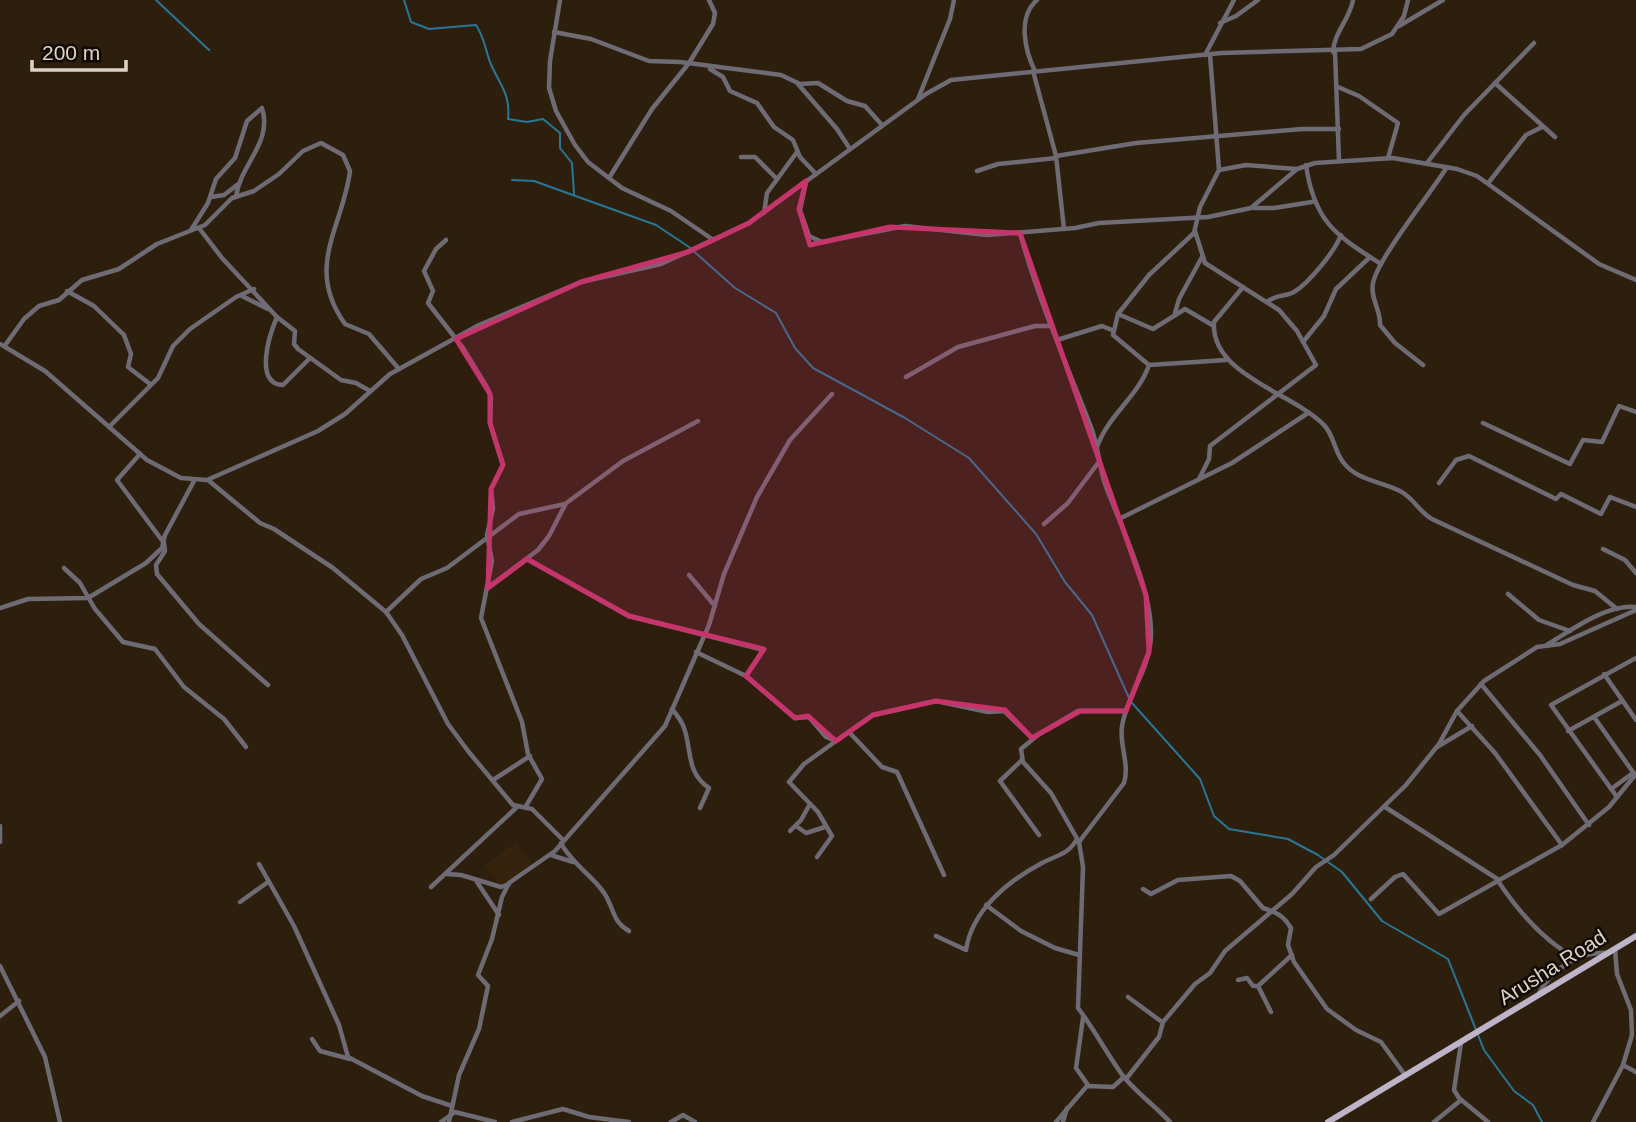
<svg xmlns="http://www.w3.org/2000/svg" width="1636" height="1122" font-family="Helvetica,sans-serif">
<style>
.built{fill:#37230b}
.lines{fill:none;stroke-linecap:round;stroke-linejoin:round}
.stream{stroke:#267898;stroke-width:2}
.minor{stroke:#6f6b75;stroke-width:4.5}
.major{stroke:#beb4ca;stroke-width:6}
.marked{fill:#c6346b;fill-opacity:0.2;stroke:#c6346b;stroke-width:5;stroke-linejoin:round}
.labels{text-anchor:middle;dominant-baseline:central;stroke-width:5;stroke-linejoin:round;paint-order:stroke}
.street-label{font-size:21px;fill:#ddd3c8;stroke:#110a04}
</style>
<rect width="100%" height="100%" fill="#2e1f0d"/>
<polygon class="built" points="516,842 532,864 501,887 485,865"/>
<g class="lines">
<g class="stream">
<polyline points="156,0 209,50"/>
<path d="M404 0 411 22 429 29 476 25C484 37 485 48 490 62 499 84 511 94 508 119L527 122 543 119 560 133V148L572 163 574 194"/>
<polyline points="512,180 534,181 656,225 689,247 735,288 776,313 795,348 813,368 905,418 969,458 1036,534 1065,582 1092,615 1129,698"/>
<polyline points="1132,703 1200,779 1214,816 1229,829 1288,839 1318,855 1342,872 1382,921 1448,959 1484,1050 1514,1091 1533,1105 1542,1122"/>
</g>
<g class="minor">
<polyline points="560,0 550,61 549,88 556,111 575,145 588,162 622,188 671,211 712,239"/>
<polyline points="1220,23 1236,16 1258,0"/>
<polyline points="1399,26 1443,0"/>
<polyline points="554,32 591,39 649,61 680,62 781,75 800,84 818,83 847,101 865,106 882,125"/>
<path d="M1333 52C1334 32 1350 19 1353 0"/>
<polyline points="1335,52 1339,161"/>
<polyline points="1205,55 1234,0"/>
<polyline points="710,69 723,77 730,91 757,103 774,127 793,140 800,157 816,174"/>
<polyline points="1033,71 1056,156 1064,229"/>
<path d="M1035 71C1025 51 1017 17 1037 0"/>
<polyline points="1495,83 1555,137"/>
<polyline points="798,84 837,129 850,149"/>
<polyline points="1338,87 1359,96 1398,123 1388,158"/>
<polyline points="918,99 950,19 954,0"/>
<polyline points="1056,156 1136,143 1302,129 1339,129"/>
<polyline points="741,157 755,157 777,179"/>
<polyline points="1427,163 1464,115 1534,43"/>
<path d="M1306 165C1314 221 1335 235 1381 264"/>
<polyline points="1219,170 1246,165 1297,169"/>
<polyline points="977,171 998,164 1056,158"/>
<polyline points="609,178 652,109 689,63 713,24 715,13 709,0"/>
<polyline points="806,182 800,210 809,236 822,242 905,226 987,235 1075,228 1099,223 1208,217 1251,208 1297,169 1315,163 1393,158 1457,169 1477,176 1599,264 1636,280"/>
<polyline points="1489,182 1526,135 1542,127"/>
<polyline points="211,197 224,195 237,185"/>
<polyline points="1254,208 1274,208 1312,202"/>
<polyline points="764,213 767,193 797,152"/>
<polyline points="199,228 222,258 277,317 295,331 294,344 298,349 341,380 356,383 370,391"/>
<path d="M191 230 208 203 216 179 235 158 247 121 262 108C273 143 240 164 236 197"/>
<polyline points="1195,231 1205,263 1279,310 1297,331 1316,365 1210,446 1209,459 1199,479"/>
<path d="M1020 233C1038 299 1066 363 1091 427 1098 445 1099 465 1105 484 1121 527 1152 589 1151 635 1150 671 1127 694 1122 726 1119 745 1130 764 1124 783L1079 842 1083 867 1078 1008C1094 1029 1107 1054 1123 1076 1136 1092 1156 1107 1170 1122"/>
<polyline points="446,240 436,249 424,271 433,291 428,303 463,348 488,389 491,398 490,423 503,465 491,489 493,509 487,535 492,561 481,618 522,722 528,754 542,779 526,806"/>
<path d="M1243 287 1214 322C1210 374 1292 393 1323 424 1334 434 1334 451 1343 462 1357 481 1381 481 1400 491 1413 497 1419 512 1432 519L1573 585 1595 591 1617 609"/>
<polyline points="67,291 94,306 124,335 131,354 128,367 150,384"/>
<polyline points="242,296 268,309"/>
<path d="M1267 302C1276 294 1285 297 1294 292 1309 283 1335 251 1341 235"/>
<polyline points="1175,313 1179,299 1202,257"/>
<polyline points="1118,314 1153,329 1185,309 1214,326"/>
<path d="M277 317C270 333 253 384 283 385L310 358"/>
<polyline points="1057,340 1102,326 1112,330"/>
<polyline points="1303,342 1324,316 1336,289 1370,257"/>
<polyline points="0,344 45,371 147,460 181,478 207,480 318,431 345,414 390,374 479,325 581,282 661,264 749,223 926,94 951,80 1221,53 1361,49 1392,34 1404,16 1408,0"/>
<path d="M6 344 24 319 39 306 59 300 82 280 119 269 157 244 205 225 232 198 254 191 279 174 303 151 321 143 343 155 350 171C343 227 304 267 345 324L369 334 399 369"/>
<polyline points="1149,365 1226,360"/>
<path d="M1423 365 1395 343 1380 325C1381 310 1370 299 1373 283 1378 258 1431 193 1447 167"/>
<polyline points="906,377 958,347 1035,326 1050,326"/>
<polyline points="1483,423 1570,464 1583,440 1602,442 1619,406 1636,412"/>
<polyline points="109,427 158,378 173,346 190,329 236,297 254,289"/>
<path d="M1097 447C1108 415 1138 397 1149 365L1113 335 1118 314 1149 275 1194 233 1200 207 1219 170 1210 55"/>
<polyline points="140,454 117,480 164,543 165,551 156,565 157,574 199,624 268,685"/>
<polyline points="208,480 260,523 274,529 333,568 386,612 402,635 448,724 468,751 513,805 532,809 563,840"/>
<polyline points="1439,483 1456,460 1469,456 1556,499 1561,494 1601,514 1610,497 1636,507"/>
<polyline points="1121,518 1232,463 1308,413"/>
<polyline points="1044,524 1068,503 1098,463"/>
<polyline points="1603,549 1625,560 1636,573"/>
<polyline points="527,559 629,616 760,649 762,652 746,676"/>
<polyline points="64,568 80,583 95,609 123,642 155,649 184,687 224,719 246,747"/>
<polyline points="689,575 715,606"/>
<polyline points="490,586 538,550 549,536 565,505"/>
<polyline points="1508,594 1539,620 1570,631"/>
<polyline points="0,608 28,599 88,598 146,563 162,548 165,535 194,481"/>
<polyline points="386,612 421,579 447,568 519,514 565,504 623,461 698,421"/>
<path d="M1548 644C1572 630 1606 604 1636 607"/>
<polyline points="696,652 746,676 795,718 809,717 826,737 836,741 873,715 936,701 988,712 1004,711 1032,738"/>
<polyline points="1604,674 1636,720"/>
<polyline points="1481,684 1540,755 1589,825"/>
<path d="M672 709C677 715 682 721 684 728 692 750 686 773 709 788L700 808"/>
<polyline points="1457,711 1495,753 1562,845"/>
<polyline points="1594,717 1635,775"/>
<polyline points="1568,731 1622,701"/>
<polyline points="849,732 882,767 897,772 944,875"/>
<polyline points="1437,747 1472,726"/>
<polyline points="1022,760 1000,781 1039,835"/>
<polyline points="493,780 530,756"/>
<polyline points="1611,789 1633,773"/>
<polyline points="1617,797 1551,705 1636,658"/>
<polyline points="1385,807 1499,880"/>
<polyline points="0,826 0,842"/>
<polyline points="796,826 806,833 825,827"/>
<polyline points="790,831 801,820 810,804"/>
<polyline points="1079,842 1051,793 1023,762 1021,749 1039,734 1078,711 1125,711"/>
<path d="M561 843C572 865 600 881 608 900 615 914 614 922 629 931"/>
<polyline points="551,855 573,862"/>
<polyline points="817,857 832,836 818,812 789,782 804,764 836,741"/>
<polyline points="259,864 294,926 339,1025 348,1057 422,1096 452,1106"/>
<polyline points="447,874 461,875 501,887 509,884"/>
<path d="M1498 881C1518 911 1545 942 1577 959"/>
<polyline points="477,882 499,915"/>
<polyline points="431,887 517,807"/>
<path d="M1143 889 1151 894 1178 880 1231 876 1240 881 1263 908C1276 912 1283 915 1291 928L1288 945 1294 962 1327 1009 1356 1030 1381 1042 1405 1075"/>
<polyline points="1371,899 1395,877 1403,874 1439,914 1562,845 1609,807 1636,774"/>
<polyline points="240,902 268,882"/>
<polyline points="986,905 1021,931 1055,948 1079,955"/>
<path d="M936 936 966 950C972 910 1008 881 1042 863 1057 855 1068 855 1077 839"/>
<polyline points="0,966 45,1057 60,1122"/>
<polyline points="1238,980 1247,978 1253,986 1258,986 1292,955"/>
<polyline points="1258,986 1271,1012"/>
<path d="M1539 993C1552 969 1579 951 1608 953"/>
<polyline points="1128,997 1162,1022"/>
<polyline points="0,1016 19,1001"/>
<polyline points="1083,1018 1076,1068 1088,1085"/>
<polyline points="312,1039 320,1051 350,1059"/>
<polyline points="1461,1043 1454,1090 1459,1098 1488,1122"/>
<polyline points="1623,1065 1636,1072"/>
<polyline points="1126,1079 1159,1037 1163,1022 1195,984 1210,973 1225,951 1292,894 1316,867 1334,855 1406,785 1439,744 1457,711 1484,681 1537,647 1560,644 1636,610"/>
<polyline points="441,1122 455,1112 495,1122"/>
<polyline points="449,1122 459,1075 479,1029 488,986 478,975 492,939 502,897 509,883 555,851 665,726 709,625 724,574 757,497 790,440 832,394"/>
<polyline points="512,1122 563,1109 589,1117 629,1122"/>
<polyline points="671,1122 683,1115 695,1122"/>
<polyline points="1056,1122 1087,1086 1113,1087 1124,1077"/>
<polyline points="1063,1122 1067,1108"/>
<polyline points="1434,1122 1461,1100"/>
<polyline points="1593,1122 1623,1065 1632,1035 1631,1010 1617,974 1615,949"/>
</g>
<polyline class="major" points="1328,1122 1636,936"/>
</g>
<path class="marked" d="M806 181 799 209 810 245 890 227 1020 233 1146 595 1149 652 1126 711H1080L1032 738 1005 710 936 701 873 715 836 741 808 716 795 718 746 676 764 649 629 616 527 559 488 588 491 489 503 465 490 423V394L456 339 581 282 688 252 749 223Z"/>
<g class="labels">
<g class="street-label">
<text transform="translate(1552 967) rotate(-32)">Arusha Road</text>
</g>
</g>
<path d="M32 60v10h94v-10" fill="none" stroke="#ddd3c8" stroke-width="3.5"/>
<text x="42" y="60" font-size="21" fill="#ddd3c8" stroke="#110a04" stroke-width="5" paint-order="stroke">200 m</text>
</svg>
